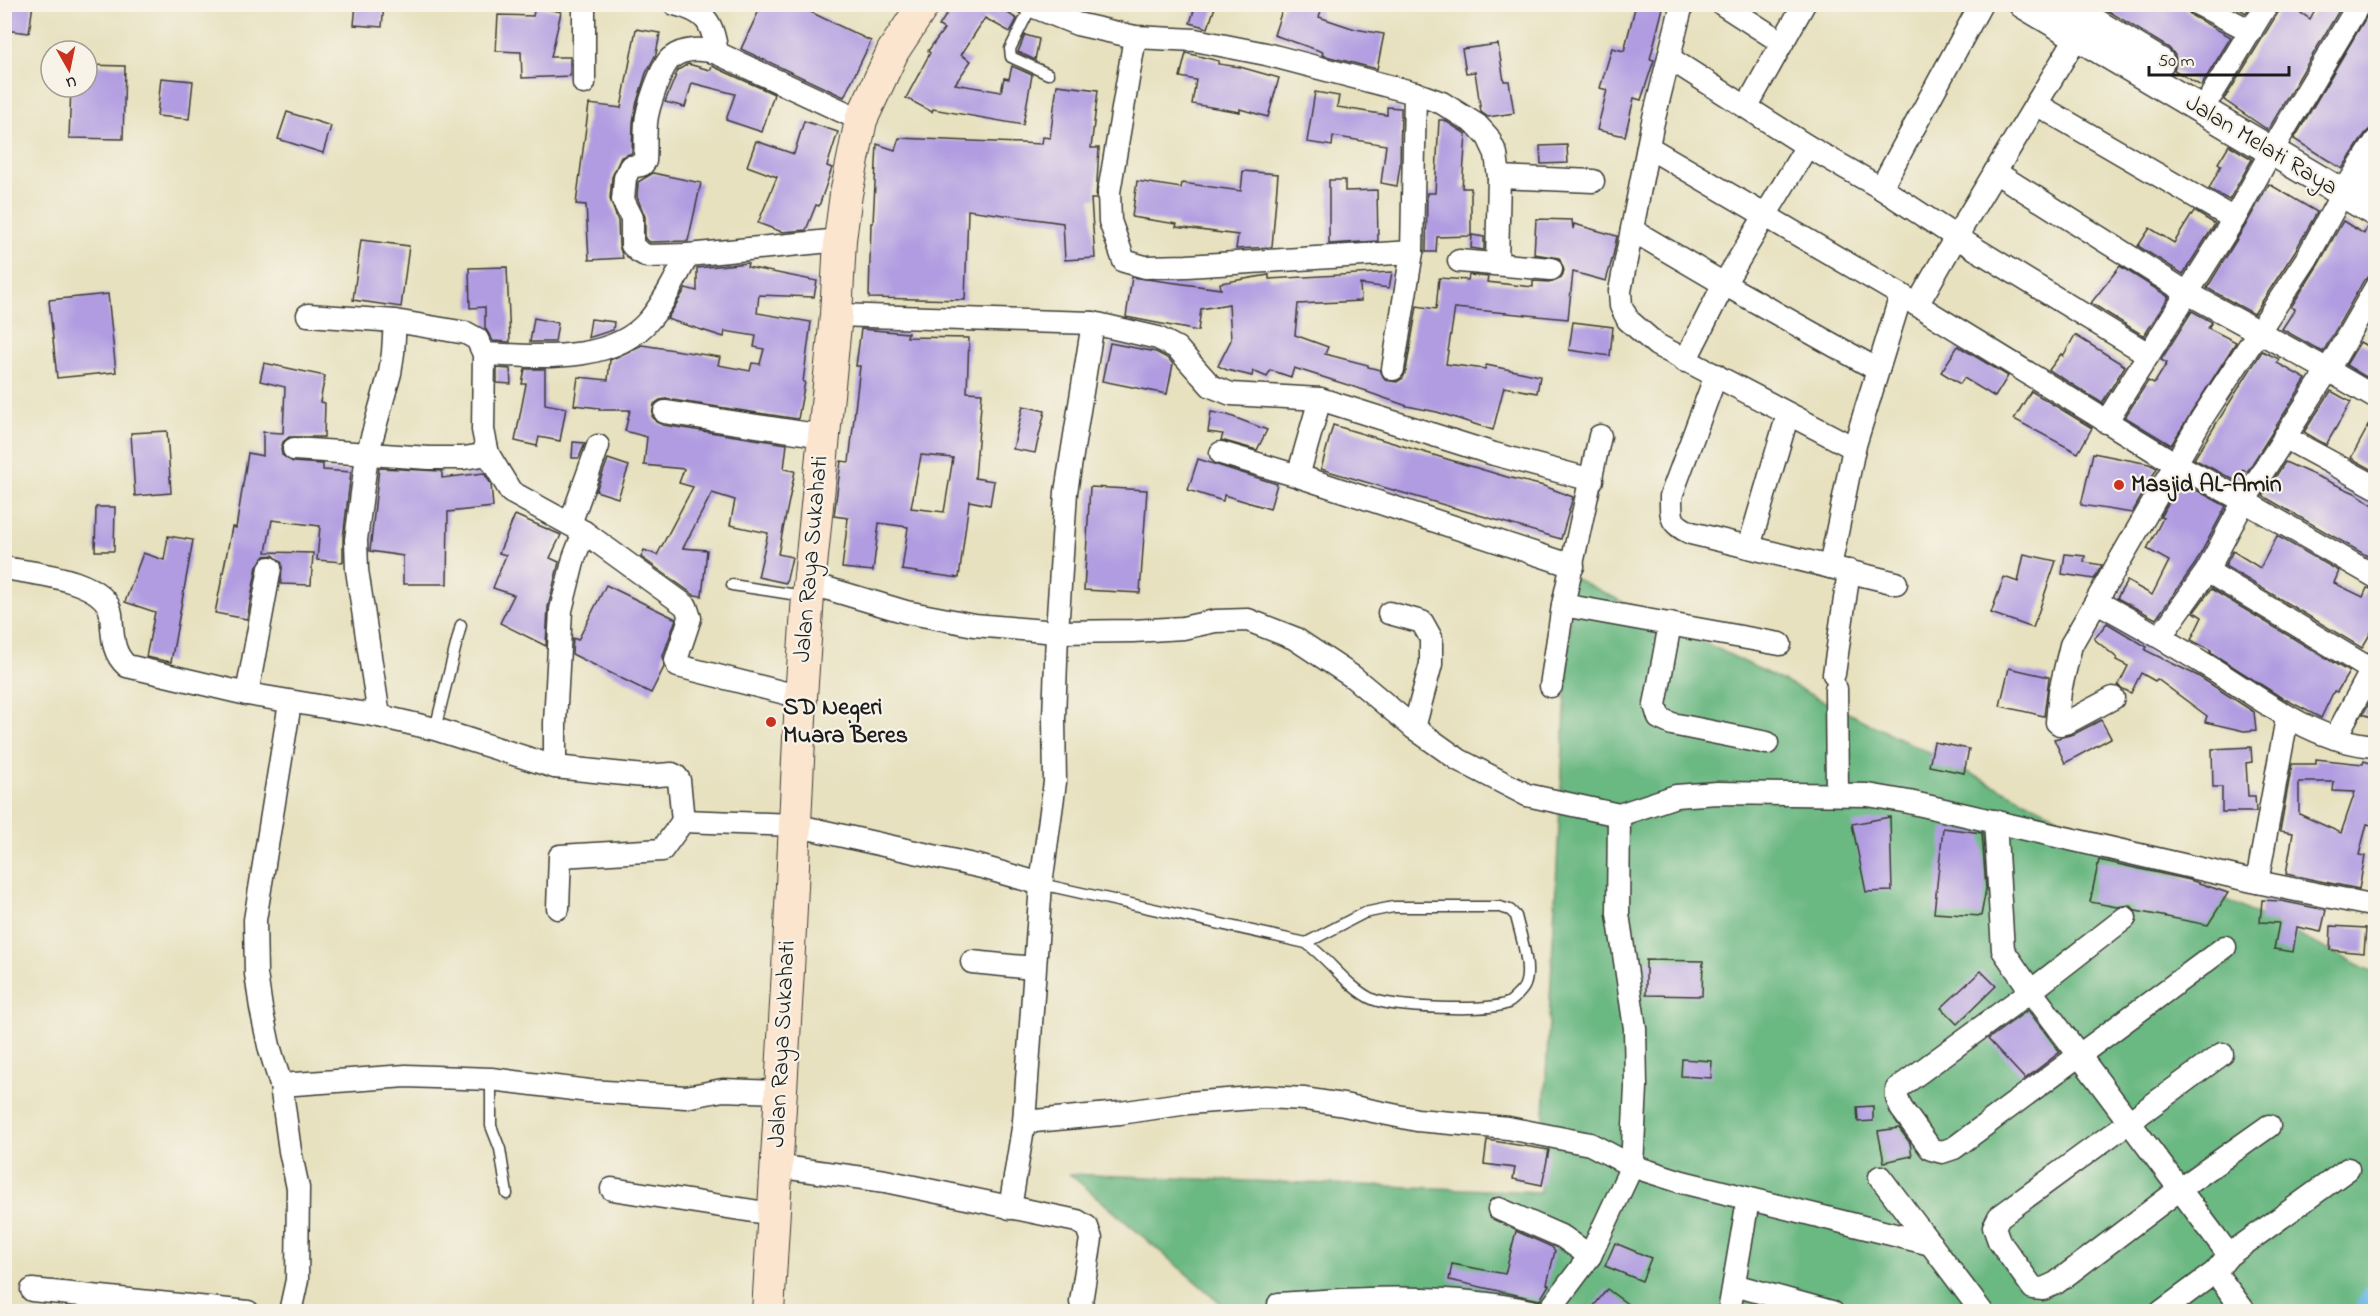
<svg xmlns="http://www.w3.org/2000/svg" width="2380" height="1316" font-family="'Indie Flower',sans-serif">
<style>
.forest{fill:#6ab882;stroke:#436a4f;stroke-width:1.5}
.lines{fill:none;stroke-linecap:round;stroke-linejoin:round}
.river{stroke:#69b7e3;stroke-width:33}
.building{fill:#b19ce1;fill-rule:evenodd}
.service-casing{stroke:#3a3a34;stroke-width:13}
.minor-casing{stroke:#3a3a34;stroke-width:25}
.tertiary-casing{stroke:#3a3a34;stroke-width:31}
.secondary-casing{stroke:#3a3a34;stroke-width:34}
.service{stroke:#fff;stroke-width:10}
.minor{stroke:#fff;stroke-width:22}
.tertiary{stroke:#fff;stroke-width:28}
.secondary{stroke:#fbe5cf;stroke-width:32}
.poi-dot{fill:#c8321e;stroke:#f7f3e8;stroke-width:2}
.labels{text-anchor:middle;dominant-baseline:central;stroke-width:4.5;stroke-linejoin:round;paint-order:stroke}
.street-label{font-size:24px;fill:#1c1c1c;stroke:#f7f3e8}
.poi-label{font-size:24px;font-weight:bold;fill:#1c1c1c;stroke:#f7f3e8;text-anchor:start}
</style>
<rect width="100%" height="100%" fill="#f7f3e8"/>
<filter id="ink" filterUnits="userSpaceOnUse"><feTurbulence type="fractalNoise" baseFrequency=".0167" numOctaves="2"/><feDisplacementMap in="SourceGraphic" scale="12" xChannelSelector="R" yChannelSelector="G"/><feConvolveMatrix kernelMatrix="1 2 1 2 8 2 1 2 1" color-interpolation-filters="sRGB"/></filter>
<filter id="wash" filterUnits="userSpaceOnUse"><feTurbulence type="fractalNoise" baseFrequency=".008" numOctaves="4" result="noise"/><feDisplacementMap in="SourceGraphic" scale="24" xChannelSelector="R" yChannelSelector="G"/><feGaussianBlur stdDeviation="1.35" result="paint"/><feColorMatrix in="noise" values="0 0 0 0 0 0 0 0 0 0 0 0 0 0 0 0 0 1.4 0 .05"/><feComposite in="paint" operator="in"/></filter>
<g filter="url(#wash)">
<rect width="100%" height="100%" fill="#e7e1bf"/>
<polygon class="forest" points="1572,577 2375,973 2375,1311 1230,1311 1070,1174 1540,1192"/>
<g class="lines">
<polyline class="river" points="2371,1312 2376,1300"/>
</g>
<g id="blocks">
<g class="building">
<polygon points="4,4 33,4 29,33 4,30"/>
<polygon points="356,4 384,4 382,27 354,25"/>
<polygon points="762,4 794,4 871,41 844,97 741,49"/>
<polygon points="953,4 994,4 1017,19 1010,32 985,18 961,55 971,61 955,84 1001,92 1004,78 1009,79 1012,66 1032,75 1023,125 933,109 932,112 906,98 930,53 928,51 944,29 939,26"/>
<polygon points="1196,4 1216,4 1208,28 1190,23"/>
<polygon points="1284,4 1323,4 1319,17 1355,29 1384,34 1377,69 1322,55 1323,52 1274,35"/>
<polygon points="1636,4 1664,4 1650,59 1654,60 1641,100 1634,98 1625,136 1597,130 1607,90 1600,88 1612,48 1624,51"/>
<polygon points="2097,4 2180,4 2192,16 2231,37 2201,86 2174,70 2176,63 2175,55 2169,48"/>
<polygon points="2231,4 2251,4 2246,13"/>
<polygon points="2280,4 2287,4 2310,19 2318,4 2343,4 2268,130 2224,100 2279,11"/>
<polygon points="535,6 561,12 551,57 570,57 570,76 522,78 521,52 496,51 498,15 533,16"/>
<polygon points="2372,7 2376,9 2376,123 2365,134 2342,169 2294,139"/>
<polygon points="636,29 660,33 656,54 646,73 636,105 633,122 632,153 621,157 612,177 610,199 618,221 619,245 623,258 589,260 586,205 576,204 589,104 621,108"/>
<polygon points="1025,35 1039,39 1035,60 1018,52"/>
<polygon points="1498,44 1504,81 1509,81 1514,113 1488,117 1481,112 1475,72 1466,73 1462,49"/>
<polygon points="1186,53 1219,61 1218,64 1240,67 1279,78 1268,117 1240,109 1240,112 1192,104 1196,80 1180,77"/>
<polygon points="688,64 710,70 712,66 774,94 762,132 726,120 735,94 692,83 685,107 665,102 678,70"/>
<polygon points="87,65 125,66 123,139 69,138 71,87 87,87"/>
<polygon points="161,78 193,81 189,119 157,116"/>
<polygon points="1057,85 1098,90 1091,148 1099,148 1096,199 1091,199 1095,258 1065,260 1063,223 968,210 965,300 869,298 871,223 873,223 877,144 895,150 899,138 1042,144 1043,137 1050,138"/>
<polygon points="1315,92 1339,96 1337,107 1387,115 1387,107 1401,108 1400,165 1397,186 1381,183 1386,145 1333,136 1332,146 1307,142"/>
<polygon points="287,112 331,126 323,153 278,139"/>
<polygon points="1439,120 1444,120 1466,134 1462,188 1471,188 1471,236 1437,237 1436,252 1426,252 1427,193 1435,193"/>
<polygon points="804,121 838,132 827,166 832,168 819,206 816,205 806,230 782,232 758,223 777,177 747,166 756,141 794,154"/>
<polygon points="1567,145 1568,163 1541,164 1540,146"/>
<polygon points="2229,145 2252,159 2229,200 2209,189 2221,165 2218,163"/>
<polygon points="1243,171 1278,174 1272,247 1236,249 1238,235 1176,227 1177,224 1132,217 1137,181 1181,188 1182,183 1241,191"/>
<polygon points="653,173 701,183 688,241 650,242 645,239 645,217 637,197 638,182"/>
<polygon points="1329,180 1345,180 1345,191 1377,190 1378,241 1329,244"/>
<polygon points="2269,184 2317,212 2295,251 2254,314 2207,288 2245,226"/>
<polygon points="2194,211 2215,224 2183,274 2138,246 2150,228 2174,243"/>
<polygon points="1536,219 1572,220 1573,229 1574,224 1617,236 1613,256 1606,281 1573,272 1568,319 1455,308 1446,364 1485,369 1486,365 1540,376 1537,393 1504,387 1493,430 1437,412 1407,406 1367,392 1367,391 1294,368 1291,377 1270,370 1267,377 1253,371 1252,376 1227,370 1218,366 1231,340 1229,304 1201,309 1198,331 1126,317 1132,277 1221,289 1220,283 1269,275 1269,279 1392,272 1389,288 1360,284 1361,301 1298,304 1295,335 1328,347 1325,354 1368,365 1368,367 1380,370 1385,380 1397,382 1403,378 1406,371 1417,306 1436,309 1439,278 1468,280 1469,275 1488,277 1487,282 1533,287 1533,281 1550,282 1562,277 1564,270 1559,258 1534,254"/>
<polygon points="2343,221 2364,234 2367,227 2376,229 2376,265 2371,275 2364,280 2323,352 2282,329 2295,309 2291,307 2318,265"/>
<polygon points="1472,235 1484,237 1484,250 1471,248"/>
<polygon points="361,240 409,246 401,307 353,300"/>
<polygon points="748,263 747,267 817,281 814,297 759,295 757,313 811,322 803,382 805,382 798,419 666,399 660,400 654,404 652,416 656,422 663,425 787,444 784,469 795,471 778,554 792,557 786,583 758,577 768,533 730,525 735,500 712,493 683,548 707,550 702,596 694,595 641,557 644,550 657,555 693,487 679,483 684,469 644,465 647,437 625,431 630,410 599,410 599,408 574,405 578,377 608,380 610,360 642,345 720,357 718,365 750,371 752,363 760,364 764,349 754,347 756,336 725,331 724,337 667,319 686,288 697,291 697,268"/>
<polygon points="2120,266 2169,297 2144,336 2091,303"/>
<polygon points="507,267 510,342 493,341 485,328 485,307 470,308 469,268"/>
<polygon points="108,294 116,372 57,378 49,300"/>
<polygon points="2192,311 2212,322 2208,328 2236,342 2171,445 2125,417 2148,381 2154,384 2167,363 2161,360"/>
<polygon points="534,318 558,323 555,342 530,342"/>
<polygon points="591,319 614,322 613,330 588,338"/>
<polygon points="1573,322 1613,327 1610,356 1569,350"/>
<path d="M861 329 908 333 907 337 969 338 967 392 982 393 975 478 994 481 990 505 969 501 959 578 902 570 908 527 879 523 873 571 842 568 848 518 834 516 841 461 849 462 860 366H856ZM921 455 953 458 944 512 911 508Z"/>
<polygon points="2075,335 2125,366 2102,403 2049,370 2061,354 2063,356"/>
<polygon points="2360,342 2376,351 2376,360 2366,377 2346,365"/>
<polygon points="1110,343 1156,352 1169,359 1173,364 1167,394 1102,381"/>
<polygon points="1958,346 2008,376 1995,397 1964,378 1960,384 1941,372"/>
<polygon points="2262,351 2279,359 2277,363 2306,379 2247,472 2243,470 2236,481 2194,459"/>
<polygon points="264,363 325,376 320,402 325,403 324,437 289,437 283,442 281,449 282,455 293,462 323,464 323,470 351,472 343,538 343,562 317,560 320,526 272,520 266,552 313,553 311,585 281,584 282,563 273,555 265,556 257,566 247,619 215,613 232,527 236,528 248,453 263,456 263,432 283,433 285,387 260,381"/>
<polygon points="497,368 510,369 511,384 497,383"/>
<polygon points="525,369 545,369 545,404 566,408 560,441 539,437 537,446 515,441 526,384 522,384"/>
<polygon points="2031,391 2092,428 2078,453 2014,419"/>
<polygon points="2331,391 2351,402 2326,445 2304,432"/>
<polygon points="1023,406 1045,411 1035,453 1013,449"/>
<polygon points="1211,412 1228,415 1267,430 1257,450 1221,440 1223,434 1208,432"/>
<polygon points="2376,412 2376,466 2373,470 2351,458"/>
<polygon points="1333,425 1507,477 1544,486 1573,497 1561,539 1321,469"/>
<polygon points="167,431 171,493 135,496 131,433"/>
<polygon points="573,442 585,443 579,458 572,458"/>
<polygon points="2093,453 2149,464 2157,468 2132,513 2081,505"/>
<polygon points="608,459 629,466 618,498 596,491"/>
<polygon points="1198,459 1277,484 1270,509 1224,495 1223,501 1188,490"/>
<polygon points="2285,462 2357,494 2376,507 2376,561 2263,496"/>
<polygon points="379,468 442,471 442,478 484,473 491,484 493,507 448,512 447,584 403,584 403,556 370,551"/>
<polygon points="2181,482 2226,506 2195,564 2156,619 2117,598 2127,581 2152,595 2169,561 2147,549 2163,518 2160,517"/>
<polygon points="1090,487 1147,490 1140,593 1084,590"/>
<polygon points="96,507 115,507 114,551 95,551"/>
<polygon points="515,515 561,535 550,558 559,562 548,607 546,646 500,623 514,595 493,588 506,555 499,553"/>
<polygon points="168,536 193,540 171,662 146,657 155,612 125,602 143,553 164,560"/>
<polygon points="2277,536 2339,571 2334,583 2363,597 2367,588 2376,590 2376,624 2362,648 2225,566 2233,551 2260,568"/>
<polygon points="2024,554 2056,561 2033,628 1991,613 2004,577 2018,582"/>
<polygon points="2065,554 2085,556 2084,562 2102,565 2094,579 2062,574"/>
<polygon points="606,585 676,619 663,656 664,667 651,693 572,654 573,638 578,640"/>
<polygon points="2211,589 2349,672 2337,692 2334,691 2321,718 2279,696 2210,652 2211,650 2191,640 2202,617 2194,612"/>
<polygon points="2107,623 2147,647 2145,650 2198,676 2254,712 2256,730 2244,731 2205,722 2207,716 2157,679 2155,681 2141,673 2131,693 2123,689 2118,686 2128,666 2116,660 2117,658 2094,639"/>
<polygon points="2009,668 2049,677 2044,716 2000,706"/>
<polygon points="2376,691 2376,719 2363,714"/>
<polygon points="2101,720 2111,738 2065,763 2054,739 2074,734"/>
<polygon points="1934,742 1969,749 1964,773 1929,766"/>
<polygon points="2251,747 2252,762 2246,763 2248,796 2255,796 2256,812 2222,812 2222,787 2213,787 2212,749"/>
<path d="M2316 759 2363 764 2364 761 2376 765V826L2367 824 2359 855 2365 856 2359 889 2286 874 2293 833 2280 831 2292 764H2316ZM2299 782H2334L2333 791 2355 792 2341 833 2299 814Z"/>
<polygon points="1890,817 1892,891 1866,892 1852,824"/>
<polygon points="1943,828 1982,833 1986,889 1981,916 1934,913"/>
<polygon points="2099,860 2190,880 2228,893 2208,925 2136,911 2130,905 2117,907 2090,902"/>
<polygon points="2262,900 2281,901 2326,910 2321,932 2297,927 2293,952 2274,949 2279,923 2260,922"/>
<polygon points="2331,926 2366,928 2364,953 2330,950"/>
<polygon points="1646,960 1703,961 1702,996 1646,995"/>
<polygon points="1981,971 1996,986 1957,1024 1941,1008"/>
<polygon points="2028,1010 2060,1052 2025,1079 1988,1039"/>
<polygon points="1682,1059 1712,1061 1711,1078 1681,1076"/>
<polygon points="1873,1106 1873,1121 1858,1122 1857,1107"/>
<polygon points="1899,1128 1910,1143 1912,1156 1884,1162 1878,1131"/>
<polygon points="1487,1140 1549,1150 1542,1185 1513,1179 1515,1168 1484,1164"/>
<polygon points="1516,1231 1552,1247 1555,1251 1547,1284 1549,1285 1540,1300 1449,1280 1452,1264 1505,1274"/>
<polygon points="1615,1243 1651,1258 1642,1281 1605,1266"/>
<polygon points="1607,1289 1637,1311 1590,1311"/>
</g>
</g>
</g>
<g filter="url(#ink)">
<use href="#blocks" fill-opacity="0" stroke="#3a3a34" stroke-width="1.5"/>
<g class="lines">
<g class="service-casing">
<g id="service">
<polyline points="1031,7 1010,49 1011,57 1048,74"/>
<polyline points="732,585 804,596"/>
<polyline points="435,729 461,625"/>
<path d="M1041 884 1306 943C1328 958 1349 989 1372 999 1392 1008 1488 1012 1508 1003 1512 1001 1521 992 1524 987 1533 970 1520 934 1516 916L1510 910 1500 907H1393L1364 913 1306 943"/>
<polyline points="491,1079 491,1126 500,1149 507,1194"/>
<polyline points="609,1311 609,1312"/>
</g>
</g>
<g class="minor-casing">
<g id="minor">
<polyline points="584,4 584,83"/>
<path d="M675 4C707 12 712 22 717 53L861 120"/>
<polyline points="1027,4 1077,24 1135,37 1195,40 1266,54 1415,93 1442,103 1477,125 1488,137 1496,154 1499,177 1497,263"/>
<polyline points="1682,4 1652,126 1620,291 1621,306 1628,320 1657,345 1854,448"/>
<polyline points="1722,4 1781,42"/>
<polyline points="2198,4 2251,31"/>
<polyline points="1135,37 1109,192 1110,221 1124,261 1145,267 1187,266 1412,252"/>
<polyline points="1669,58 1807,146"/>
<polyline points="2212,94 2267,4"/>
<polyline points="2036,104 2234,219"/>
<polyline points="1747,106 1804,4"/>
<polyline points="1648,147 1901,295 2176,464 2244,501 2376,577"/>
<polyline points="1995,172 2186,292 2328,370 2376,398"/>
<polyline points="1499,177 1593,181"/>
<polyline points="1881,188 1981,4"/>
<polyline points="2358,203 2376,175"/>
<polyline points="1632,230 1724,284 1807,146 1881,188 1956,237 2148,354"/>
<path d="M688 255 647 256 638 251 632 245V218L623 200 625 178 630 167 642 165 645 161C646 148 645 135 646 123 647 109 661 66 671 58 683 48 703 48 717 53"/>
<polyline points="1459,261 1551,269"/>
<polyline points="1917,305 1956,237 2085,23"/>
<polyline points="308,315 395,321 393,353 390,373 367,455 356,540 357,570 379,716"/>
<polyline points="836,315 1093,323 1158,338 1177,348 1211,386 1231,394 1320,399 1494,454 1592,480"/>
<polyline points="395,321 466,333 477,339 484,354 483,430 488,454 511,492 584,532 686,606 690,618 676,660 678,666 801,697"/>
<path d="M484 354C536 356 613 365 650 319 666 300 676 277 688 255L840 240"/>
<polyline points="1685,361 1724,284 1878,370"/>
<polyline points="1393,369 1412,252 1415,93"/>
<path d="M1716 375 1671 496C1671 519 1670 523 1691 533L1896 583"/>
<polyline points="665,412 823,436"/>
<polyline points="2106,422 2234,219 2272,150 2359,4"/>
<polyline points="2284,437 2376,487"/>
<polyline points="294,449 429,458 464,458 488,454"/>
<polyline points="1221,453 1298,476 1573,566"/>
<polyline points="1298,476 1320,399"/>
<polyline points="570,524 598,446"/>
<polyline points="1749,547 1788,414"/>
<polyline points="1830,567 1854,448 1901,295"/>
<path d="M4 568C32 573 106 579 111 614 113 634 111 652 127 666L247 694 379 716 435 729 555 767 644 776 672 774 676 776 679 780 683 821"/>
<polyline points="2207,571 2370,669"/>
<polyline points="809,583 906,612 974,625 1057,632 1133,631 1183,628 1215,621 1248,620 1294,638 1353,677 1414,728 1459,760 1527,795 1619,815 1676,796 1717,793 1868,795 1909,802 2257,882 2376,906"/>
<path d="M2097 602C2138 624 2177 647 2216 671 2266 702 2314 742 2376 746"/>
<polyline points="1563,605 1780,644"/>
<polyline points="1389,613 1422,622 1431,638 1431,664 1414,728"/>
<polyline points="1670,624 1655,705 1659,718 1672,724 1767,743"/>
<polyline points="2160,637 2207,571 2244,501 2328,370 2376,287"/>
<polyline points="1834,674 1849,571"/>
<polyline points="1551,686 1563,605 1600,436"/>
<polyline points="1836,689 1837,794"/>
<polyline points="247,694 270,568"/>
<polyline points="2113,698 2068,722 2060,724 2057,722 2060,691 2071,645 2202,418 2307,258 2342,194 2376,141"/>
<polyline points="290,703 255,920 256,974 261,1008 269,1046 281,1085 290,1151 298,1188 297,1280 290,1312"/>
<polyline points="2335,738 2376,662"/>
<polyline points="555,767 555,723 561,610 574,558 584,532"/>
<polyline points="1995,821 2003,950 2031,991 2229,1255"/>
<polyline points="2257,882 2287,718"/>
<polyline points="558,908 560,856 662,850 683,821 794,825 982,867 1041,884"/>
<polyline points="2125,918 2031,991 1897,1089 1897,1098 1901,1108 1931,1149 1942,1152 1954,1148 2225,947"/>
<polyline points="972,962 1033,968"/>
<polyline points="2222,1054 1999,1217 1994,1227 1999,1241 2033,1288 2043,1289 2056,1283 2180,1189 2269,1126"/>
<polyline points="281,1085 406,1076 491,1079 589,1091 686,1097 723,1090 780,1092"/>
<polyline points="1024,1122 1120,1113 1188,1103 1266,1097 1305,1099 1344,1105 1417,1120 1508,1128 1590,1144 1632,1166 1682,1182 1931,1244"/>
<polyline points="775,1166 885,1181 1077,1221 1087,1227 1091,1239 1081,1302 1084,1312"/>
<polyline points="1880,1177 1982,1312"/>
<polyline points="612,1189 772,1214"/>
<polyline points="1010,1208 1024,1122 1041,884 1055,782 1054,719 1057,632 1066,492 1093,323"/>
<polyline points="1499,1209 1563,1237 1590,1256"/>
<polyline points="2215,1272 2245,1312"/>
<polyline points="1734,1285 1832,1312"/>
<polyline points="32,1290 248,1312"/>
<path d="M1279 1304C1364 1298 1450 1293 1535 1312"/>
<polyline points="1548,1312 1590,1256 1632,1166 1636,1087 1635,1028 1618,914 1619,815"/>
<polyline points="1729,1312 1748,1200"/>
<polyline points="2161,1312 2215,1272 2229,1255 2348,1169"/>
</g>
</g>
<g class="tertiary-casing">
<g id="tertiary">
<polyline points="2023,4 2376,213"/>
<polyline points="2064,4 2160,62"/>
</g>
</g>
<g class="secondary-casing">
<polyline id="secondary" points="768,1312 788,970 801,697 808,596 836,315 840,240 846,194 861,120 893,51 924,4"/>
</g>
<use href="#service" class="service"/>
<use href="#minor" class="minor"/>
<use href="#tertiary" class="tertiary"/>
<use href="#secondary" class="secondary"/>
</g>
</g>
<g class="poi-dot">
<circle cx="2119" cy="485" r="6"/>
<circle cx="771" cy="722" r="6"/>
</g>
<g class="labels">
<g class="street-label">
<text transform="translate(2261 146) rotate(31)">Jalan Melati Raya</text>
<text transform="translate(812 559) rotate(-85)">Jalan Raya Sukahati</text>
<text transform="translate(783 1044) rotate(-87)">Jalan Raya Sukahati</text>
</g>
<g class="poi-label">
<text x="2131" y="485">Masjid AL-Amin</text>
<text x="783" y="708">SD Negeri<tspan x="783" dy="28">Muara Beres</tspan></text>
</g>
</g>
<rect width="2380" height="1316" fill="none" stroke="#f7f3e8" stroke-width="24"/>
<g transform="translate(69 69) rotate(171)"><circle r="28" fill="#f7f3e8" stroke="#9f9d96" stroke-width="1.5"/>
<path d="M0-4.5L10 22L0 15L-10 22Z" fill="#c8321e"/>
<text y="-9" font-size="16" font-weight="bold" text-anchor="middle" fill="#1c1c1c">U</text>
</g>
<path d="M2149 66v9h140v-9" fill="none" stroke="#1c1c1c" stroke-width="3"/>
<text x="2158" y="66" font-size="18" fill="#1c1c1c" stroke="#f7f3e8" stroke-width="4.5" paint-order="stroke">50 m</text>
</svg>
